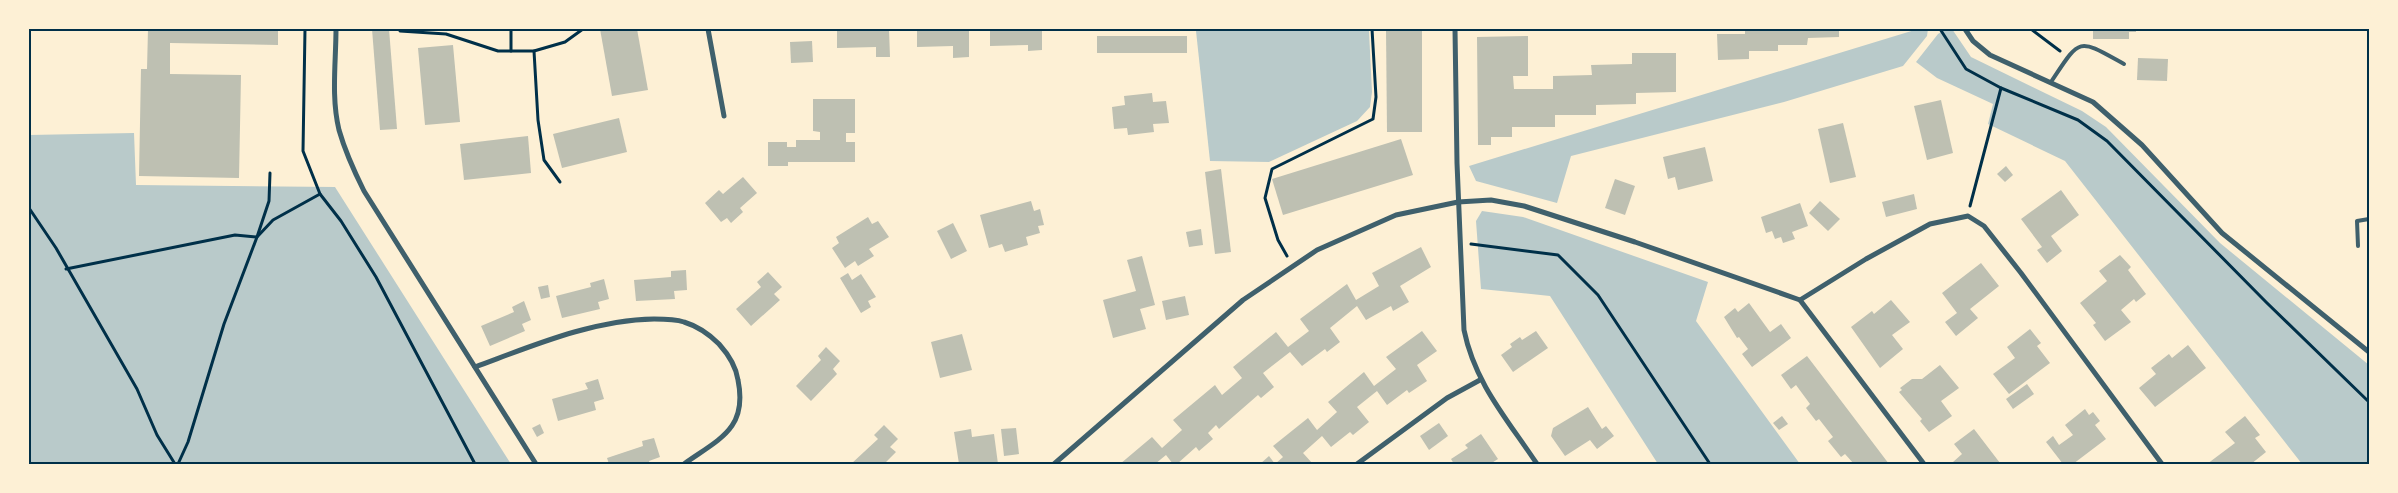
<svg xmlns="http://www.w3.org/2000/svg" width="2398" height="493" font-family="'Varela Round',sans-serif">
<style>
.green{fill:#b9caca}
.building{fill:#bec0b2}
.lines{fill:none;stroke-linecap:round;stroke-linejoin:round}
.path{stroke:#003049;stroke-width:3}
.service{stroke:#3f606c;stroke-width:4}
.minor{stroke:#3f606c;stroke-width:5}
.neatline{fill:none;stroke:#003049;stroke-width:2}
</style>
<rect width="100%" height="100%" fill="#fdf0d5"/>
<g class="green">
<polygon points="1918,29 1928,29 1927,36 1903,66 1784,102 1571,156 1557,203 1476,181 1469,166"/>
<polygon points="1946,29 1952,29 1971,57 2082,111 2106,127 2220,243 2369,365 2369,464 2302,464 2065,161 1988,124 1993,104 1937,78 1916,62 1938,34"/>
<polygon points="1196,31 1369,31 1372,92 1370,107 1357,121 1269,162 1210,161"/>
<polygon points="134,133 136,185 335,187 511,464 29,464 29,135"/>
<polygon points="1482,211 1523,217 1708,282 1696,321 1800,464 1658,464 1550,296 1481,289 1476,221"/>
</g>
<g class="building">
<polygon points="148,29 278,29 278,45 170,43 170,74 241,75 239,178 139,176 141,69 147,69"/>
<polygon points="372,29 389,29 397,129 380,130"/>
<polygon points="600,29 637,29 648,90 612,96"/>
<polygon points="837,29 889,29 890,57 876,57 876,47 837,48"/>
<polygon points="917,29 969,29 969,57 953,58 953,46 917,47"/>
<polygon points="990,29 1042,29 1042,50 1028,51 1028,45 990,46"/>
<polygon points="1386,29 1422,29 1422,132 1387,132"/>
<polygon points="1745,29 1868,29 1868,31 1839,31 1839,37 1808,38 1807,45 1778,45 1778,51 1749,51 1749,59 1718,60 1717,34 1745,34"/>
<polygon points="2093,29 2136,29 2136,32 2129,32 2129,39 2093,39"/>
<rect x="1097" y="36" width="90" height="17"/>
<polygon points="1528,36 1528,76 1513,76 1514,89 1553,89 1553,76 1592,75 1591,65 1632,64 1632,53 1676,53 1676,92 1636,93 1636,104 1596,105 1596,115 1555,115 1555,127 1512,127 1512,137 1491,137 1491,145 1478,145 1477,37"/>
<polygon points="812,41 813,62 791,63 790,42"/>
<polygon points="453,45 460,122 425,125 418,48"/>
<polygon points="2138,58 2168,59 2167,81 2137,80"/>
<polygon points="1152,93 1153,102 1166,101 1169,123 1153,124 1154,132 1128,135 1127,128 1114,129 1112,107 1125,105 1124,96"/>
<polygon points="813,99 855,99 855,133 846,133 846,142 855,142 855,162 788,162 788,166 768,166 768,142 787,142 787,147 796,147 796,140 820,140 820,132 813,131"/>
<polygon points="1941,100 1953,153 1927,160 1914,106"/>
<polygon points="619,118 627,152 562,168 553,134"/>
<polygon points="1843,123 1856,177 1830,183 1818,129"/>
<polygon points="528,136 531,173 464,180 460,144"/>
<polygon points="1401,139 1413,175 1283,215 1272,179"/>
<polygon points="1705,147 1713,181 1678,190 1675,177 1668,179 1663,157"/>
<polygon points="2006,166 2013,175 2005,182 1997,174"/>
<polygon points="1221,169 1231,252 1215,254 1205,172"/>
<polygon points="743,177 757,193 740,208 743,212 731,223 727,218 721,222 705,203 719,190 723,194"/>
<polygon points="1615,179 1635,186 1625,215 1605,208"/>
<polygon points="2061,190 2079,215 2051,236 2062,251 2047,263 2037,250 2042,247 2021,219"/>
<polygon points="1914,194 1917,209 1886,217 1882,202"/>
<polygon points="1031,201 1034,211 1040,209 1044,225 1038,226 1040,233 1026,237 1028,245 1005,252 1002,244 989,248 980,215"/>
<polygon points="1820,201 1840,219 1828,231 1809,213"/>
<polygon points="1800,203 1808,226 1792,232 1795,239 1783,243 1781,237 1775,239 1772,231 1766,233 1761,217"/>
<polygon points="868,217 872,224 878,221 889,237 869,249 874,256 858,266 855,261 845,268 832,248 839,243 836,237"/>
<polygon points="953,223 967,251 951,259 937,231"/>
<polygon points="1201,229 1203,245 1189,247 1186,232"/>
<polygon points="1421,247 1431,267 1400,286 1409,302 1393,311 1391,306 1366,320 1357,306 1330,328 1340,342 1327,352 1325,349 1302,366 1290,352 1263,373 1274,387 1261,398 1258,395 1219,429 1216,425 1208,433 1213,439 1199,451 1196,447 1177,464 1173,464 1166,455 1155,464 1120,464 1152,437 1162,448 1182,430 1173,420 1215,385 1222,395 1242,378 1233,367 1276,332 1288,347 1309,331 1300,319 1347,284 1356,300 1379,286 1372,273"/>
<polygon points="2120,255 2131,267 2128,270 2146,294 2136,302 2134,299 2121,310 2131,322 2105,341 2093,325 2096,323 2080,303 2107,281 2099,271"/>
<polygon points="1142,256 1155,305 1140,309 1146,329 1113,338 1103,300 1136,291 1127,260"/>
<polygon points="1981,263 1999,286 1970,309 1978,318 1956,336 1945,322 1957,313 1942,293"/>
<polygon points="686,270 687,290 674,291 675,299 636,301 634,280 671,277 671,271"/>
<polygon points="768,272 782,287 774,294 780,300 751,326 736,309 761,287 757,282"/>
<polygon points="848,273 852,280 861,274 876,297 868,301 871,307 861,313 840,278"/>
<polygon points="604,279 609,299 598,302 600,309 562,318 556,296 591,287 590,283"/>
<polygon points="548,285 550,297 541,299 538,287"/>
<polygon points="1185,296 1189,315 1166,320 1162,301"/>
<polygon points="1891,300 1910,322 1892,335 1903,349 1880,368 1851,327 1872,311 1874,314"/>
<polygon points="524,301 531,320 522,324 525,331 490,346 481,326 514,312 512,307"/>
<polygon points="1749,303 1770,332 1781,324 1791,338 1752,367 1742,354 1748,349 1739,337 1737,338 1724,317 1735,308 1738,312"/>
<polygon points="2030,329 2041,343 2037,346 2050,363 2009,394 1993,374 2015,358 2007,347"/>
<polygon points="1422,331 1437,351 1417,365 1427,381 1409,393 1407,390 1387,405 1377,391 1357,407 1369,422 1353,435 1350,432 1331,447 1322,436 1303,453 1313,464 1260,464 1269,456 1275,464 1283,457 1273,446 1308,418 1317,430 1337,412 1328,402 1364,372 1374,386 1396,369 1386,357"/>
<polygon points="1536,331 1548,348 1513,372 1501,355 1512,347 1510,344 1520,337 1522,340"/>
<polygon points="962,334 972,370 940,378 931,342"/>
<polygon points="2188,345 2206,368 2155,407 2139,388 2156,374 2151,368 2169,354 2172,358"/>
<polygon points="826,347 840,361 833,369 837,374 811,401 796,386 821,360 818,356"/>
<polygon points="1807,356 1820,373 1889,464 1854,464 1845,454 1841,457 1828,441 1833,437 1819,419 1816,421 1806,408 1810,404 1796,385 1791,389 1781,375"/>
<polygon points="1940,365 1959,388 1941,401 1952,416 1929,432 1920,421 1922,419 1899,392 1902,390 1900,388 1912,379 1922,379"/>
<polygon points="598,379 604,399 594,402 596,410 558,421 552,399 588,389 585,383"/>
<polygon points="2027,384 2034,394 2013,409 2006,399"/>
<polygon points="1588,407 1602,429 1606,426 1614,436 1597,449 1590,440 1565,456 1551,436 1553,428"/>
<polygon points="2085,409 2089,415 2093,412 2100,421 2095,425 2106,439 2073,464 2063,464 2046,442 2053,436 2059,445 2073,435 2065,425"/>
<polygon points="1782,416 1788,424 1779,430 1773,423"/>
<polygon points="2245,416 2260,435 2255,438 2266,452 2251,464 2207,464 2235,443 2225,432"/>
<polygon points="1439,423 1448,436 1429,450 1420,436"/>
<polygon points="540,424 544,433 537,437 532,428"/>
<polygon points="884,425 898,439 890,447 896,452 884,464 851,464 878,439 874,435"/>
<polygon points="1016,428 1019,454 1004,456 1001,429"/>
<polygon points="971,429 972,437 994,434 998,464 959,464 954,432"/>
<polygon points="1974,429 2000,463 1998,464 1954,464 1953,462 1962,454 1954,444"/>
<polygon points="1481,434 1498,459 1490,464 1454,464 1451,459 1468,448 1465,445"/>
<polygon points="654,438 660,457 649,461 650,464 609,464 607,458 643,446 642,441"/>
</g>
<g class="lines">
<g class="path">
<polyline points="305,29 303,151 320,194 341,221 376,277 475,464"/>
<polyline points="511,29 511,51"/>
<polyline points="1940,29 1966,69 2001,88 2078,120 2107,141 2267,303 2369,402"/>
<polyline points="2031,29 2060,51"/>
<polyline points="400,31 446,34 498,51 534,51 565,42 583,29"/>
<polyline points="534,51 538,120 544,160 560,182"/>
<polyline points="1970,206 2001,88"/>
<polyline points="29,208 56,248 137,389 157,435 175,464"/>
<polyline points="1471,244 1558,255 1598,295 1710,464"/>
<polyline points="1287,256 1278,240 1265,198 1272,169 1373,119 1376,97 1372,29"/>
<polyline points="66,269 235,235 257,237 269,201 270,173"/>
<polyline points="178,464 188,442 224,324 257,237 273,220 320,194"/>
</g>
<g class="service">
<path d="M2051 82C2081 37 2077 38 2124 64"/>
<polyline points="2358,246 2357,221 2369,219"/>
</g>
<g class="minor">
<path d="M336 29C336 62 331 97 339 130 345 151 354 171 364 191L536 464"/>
<polyline points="708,29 724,116"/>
<path d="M1455 29 1457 163 1464 330C1475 384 1508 420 1537 464"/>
<polyline points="1965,29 1973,41 1990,55 2093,102 2142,145 2222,233 2369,352"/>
<polyline points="1800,300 1866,259 1930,224 1968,216 1984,226 2021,273 2162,464"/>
<path d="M475 367C532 346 592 320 654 319 663 319 675 319 684 322 697 326 709 334 719 344 728 354 736 366 738 380 748 429 719 439 684 464"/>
<polyline points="1054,464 1243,300 1317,250 1396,215 1458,202 1491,200 1524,206 1635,242 1800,300 1924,464"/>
<polyline points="1357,464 1447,398 1480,380"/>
</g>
</g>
<rect width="2398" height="493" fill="none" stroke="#fdf0d5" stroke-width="60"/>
<rect x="30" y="30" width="2338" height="433" class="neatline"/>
</svg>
